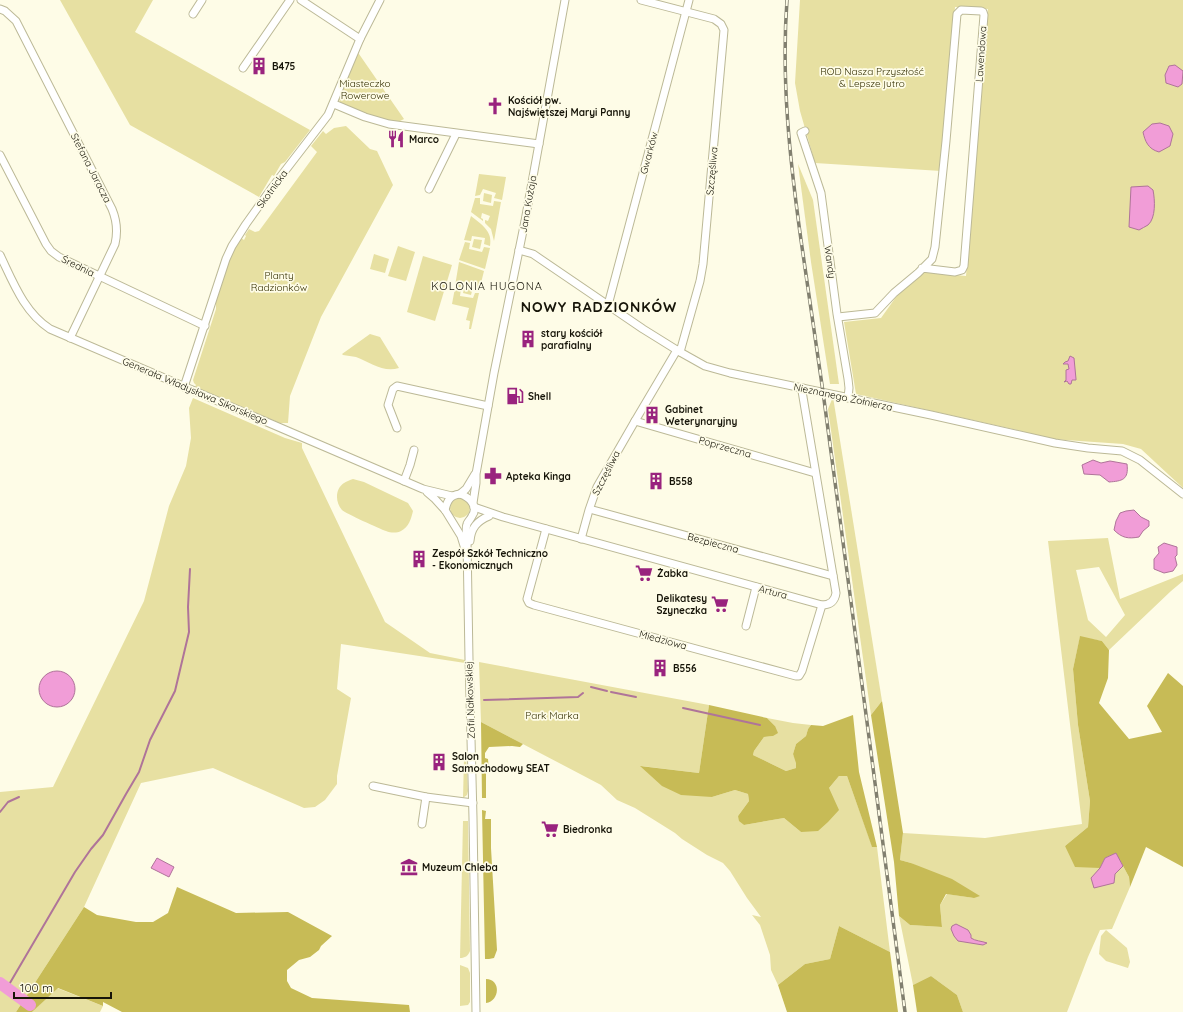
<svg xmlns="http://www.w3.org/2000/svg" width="1183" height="1012" font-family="Quicksand,sans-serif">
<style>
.green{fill:#e7e0a2;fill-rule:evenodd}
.forest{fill:#c7bb56}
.water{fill:#f19dd7;stroke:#af7499}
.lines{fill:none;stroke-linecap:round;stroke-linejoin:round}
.stream{stroke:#af7499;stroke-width:2}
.river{stroke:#f19dd7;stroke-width:12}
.minor-casing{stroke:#bcb997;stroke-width:9}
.minor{stroke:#fff;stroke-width:7}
.rail-casing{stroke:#817f6f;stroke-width:3.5}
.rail{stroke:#fefce7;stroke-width:2;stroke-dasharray:6;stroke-linecap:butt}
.labels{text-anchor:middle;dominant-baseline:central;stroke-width:3.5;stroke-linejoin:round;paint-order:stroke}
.street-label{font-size:10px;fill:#161408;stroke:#fefce7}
.poi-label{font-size:10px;font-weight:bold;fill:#161408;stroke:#fefce7;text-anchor:start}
.park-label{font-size:10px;fill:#353003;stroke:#fefce7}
.neighbourhood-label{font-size:11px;letter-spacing:1px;fill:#161408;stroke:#fefce7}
.district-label{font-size:14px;font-weight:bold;letter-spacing:1px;fill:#161408;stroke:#fefce7}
</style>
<rect width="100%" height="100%" fill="#fefce7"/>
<g class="green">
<polygon points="60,0 153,0 135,32 310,130 285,162 281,164 274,176 272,175 259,197 130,125"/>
<polygon points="800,0 1183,0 1183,488 1141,449 1123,444 1051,439 1017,430 856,394 844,322 881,318 896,297 921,272 966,276 988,9 955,7 941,171 815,163 800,111 795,83"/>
<polygon points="358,53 359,54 404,119 400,121 399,123 363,114 340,103 339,99"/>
<polygon points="346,126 370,149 377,151 393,185 321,317 290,396 288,423 280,423 195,387 196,385 194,383 193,380 216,309 216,300 228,264 234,248 241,238 244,240 246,236 245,235 249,229 255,232 259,231 317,152 311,146 323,131 326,134 334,128"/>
<polygon points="798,164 813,200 839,384 830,384 811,262"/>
<polygon points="479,174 506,177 502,200 494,198 496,193 483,189 480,195 475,196"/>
<polygon points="484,193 492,195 491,203 483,201"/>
<polygon points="475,198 480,198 480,204 493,206 494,201 501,202 494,241 491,229 485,223 485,220 488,221 490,216 482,213 481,218 483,219 483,221 471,212"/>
<path d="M471 216C481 224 493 231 490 246L484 244 485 238 472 236 471 241 464 240Z"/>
<polygon points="474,239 482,240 480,249 472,247"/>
<polygon points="465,242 470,243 469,249 482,252 484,247 490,248 485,269 459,260"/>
<polygon points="398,246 415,252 406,281 388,276"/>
<polygon points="374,254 389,259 385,273 370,269"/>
<polygon points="423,256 452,265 435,321 407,312"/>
<polygon points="459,262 484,271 479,291 476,290 476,284 463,282 461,288 455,286"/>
<polygon points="465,285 473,287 471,295 463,293"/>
<polygon points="455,288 461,289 460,296 473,298 475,293 479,293 471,329 469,329 470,321 466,320 469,308 452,304"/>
<path d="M370 334 380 337 399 368C383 373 370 362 356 357 352 356 347 356 343 355L342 354Z"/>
<polygon points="833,397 882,701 871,715 828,409"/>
<polygon points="193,398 285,438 302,443 302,448 385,622 430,653 465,660 465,663 341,644 337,689 351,698 337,776 337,784 325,800 315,807 304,808 213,768 141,783 84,907 16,1012 0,1012 0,792 53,787 144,601 169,506 186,466 191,438 189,408"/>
<path d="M353 479 364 482 408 503 413 511C411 519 409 527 401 531 397 533 391 533 386 531 380 529 345 513 342 510 335 502 335 489 344 483 347 481 350 480 353 479Z"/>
<circle cx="460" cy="508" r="10"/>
<path d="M1108 538 1120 599 1183 574V581L1171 591 1109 650 1102 641 1080 637 1073 669 1078 725 1090 801 1088 827 1065 846 1099 868 1116 853 1129 877 1130 887 1112 929 1100 930 1088 957 1067 1012H963L957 995 931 976 913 985 899 916 910 925 942 927 940 905 947 894 974 898 911 863 900 860 903 833 985 838 1082 824 1048 541ZM1099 567 1125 615 1106 637 1088 620 1076 570Z"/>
<polygon points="479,662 709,705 699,773 641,766 712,797 735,790 748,794 749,801 738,816 744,825 784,818 801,832 829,788 839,776 847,776 872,846 877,847 890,952 839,926 830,959 805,964 778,985 771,970 770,955 760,925 752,915 761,917 747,898 730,871 723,863 707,855 682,839 675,833 635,808 617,800 601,785 481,722"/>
<polygon points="767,718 793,723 811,725 808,729 806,736 796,744 793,754 797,763 796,768 786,771 753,755 754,751 764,737 773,736 775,726"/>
<polygon points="466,756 468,791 467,795 463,798 464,758"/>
<path d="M463 821H468L470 951C468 956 465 958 460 958Z"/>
<polygon points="1106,930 1127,948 1130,962 1128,968 1106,961 1099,954 1101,936"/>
<polygon points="460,965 468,968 470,973 470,1002 468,1005 460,1006"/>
<polygon points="57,988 103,1006 100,1012 32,1012"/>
</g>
<g class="forest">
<polygon points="1080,636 1102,641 1109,650 1108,678 1099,703 1129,739 1162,732 1147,706 1168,673 1183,686 1183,867 1146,847 1130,887 1129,877 1116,853 1105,858 1100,868 1075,867 1065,846 1088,827 1090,801 1078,725 1073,669"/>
<polygon points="882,701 903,833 900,860 911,863 952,879 980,896 974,898 946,894 940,905 942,927 910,925 899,916 894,862 871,715"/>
<polygon points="709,705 767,718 775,726 778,733 773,736 764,737 754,751 753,755 786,771 796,768 796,763 793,754 796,744 806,736 808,729 811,725 823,726 853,715 859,772 877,847 872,847 847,776 839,776 829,788 839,810 828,822 818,831 801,832 784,818 744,825 739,821 738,816 749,801 748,794 735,790 712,797 681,795 662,786 640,766 699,773"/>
<polygon points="481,722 523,744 520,747 512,746 489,747 485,753 485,758 488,759 489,771 486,771 486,798 482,798"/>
<polygon points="482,810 486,811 485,819 491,819 491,848 497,950 494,958 489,959 485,959"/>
<polygon points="177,887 236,913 288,912 332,936 321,946 319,950 310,957 299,960 287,970 287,981 291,988 312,998 409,1005 410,1012 122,1012 103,1002 103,1006 58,988 32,1012 16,1012 84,907 97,915 136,922 153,922 168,913"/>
<polygon points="839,926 890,952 898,1012 787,1012 778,985 805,964 830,959"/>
<polygon points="931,976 957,995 963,1012 917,1012 913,985"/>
<path d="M486 979C501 979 500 1001 486 1003Z"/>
</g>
<g class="water">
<polygon points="1175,65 1183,71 1182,84 1178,87 1166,83 1165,75 1169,66"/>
<path d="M1160 123 1169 126 1173 134 1170 146 1159 152C1148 149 1145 141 1143 132L1152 124Z"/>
<path d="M1148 186 1153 190C1155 200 1156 218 1148 225 1145 227 1142 228 1139 230L1129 227 1131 187Z"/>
<polygon points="1070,356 1074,358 1076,379 1076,380 1072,380 1071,384 1069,384 1067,381 1064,382 1066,380 1066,370 1069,369 1068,364 1063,364 1065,362 1068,361"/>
<path d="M1093 460 1101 463 1110 461 1127 464C1129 480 1122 481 1109 482L1100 475 1084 474 1082 465Z"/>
<path d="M1134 510 1141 517 1149 521V526L1143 531 1139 537C1128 539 1122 538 1114 530L1116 521 1120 513 1126 511Z"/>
<polygon points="1164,543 1177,547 1177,555 1175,557 1177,565 1173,571 1164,573 1154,569 1154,559 1159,553 1158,547"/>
<circle cx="57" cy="689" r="18"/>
<polygon points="1116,853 1123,866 1115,874 1114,883 1094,888 1091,878 1100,868 1105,858"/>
<polygon points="157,858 174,867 169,877 151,868"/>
<path d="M956 924 968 930 971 935V938C975 941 982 941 987 943L983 945 958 941 954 936 951 929 952 926Z"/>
</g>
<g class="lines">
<g class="stream">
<polyline points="591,687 607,691"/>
<polyline points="611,692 636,697"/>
<polyline points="484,700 578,697 583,693"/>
<polyline points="683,708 760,725"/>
<polyline points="0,812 8,802 19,797"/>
<polyline points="7,988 75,872 91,849 103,835 126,794 139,772 150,740 175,691 189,632 188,607 190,569"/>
</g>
<polyline class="river" points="0,983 30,1005"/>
<g class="minor-casing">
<g id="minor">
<polyline points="301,0 360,39"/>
<polyline points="641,0 714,19 721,24 724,30 703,264 700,281 680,352"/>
<path d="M0 9 5 11 16 21 112 209C117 221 118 231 115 244L70 338"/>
<polyline points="193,14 202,0"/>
<polyline points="243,68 290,0"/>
<polyline points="334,104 365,117 389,124 539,144"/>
<polyline points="805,131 801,133 821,193 837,314 848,379 849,388 848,398"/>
<polyline points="0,155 46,244 51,251 59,257 205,326"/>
<polyline points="429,189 456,134"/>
<polyline points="519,250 533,254 643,329 680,352 705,366 730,373 931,415 1055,443 1088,448 1122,451 1140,460 1183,494"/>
<path d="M0 255C13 282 24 312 50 329L423 489 452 496"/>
<polyline points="608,305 689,0"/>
<polyline points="838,317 875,313 894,293 918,273 932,259 935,247 946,141 957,14 961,10 981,11 983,12 984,15 964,266 962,270 955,272 922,268"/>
<polyline points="184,387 226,259 232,246 246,224 271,189 328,115 360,39 380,0"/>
<polyline points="635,421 815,473"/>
<polyline points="397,428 388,405 393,389 397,386 488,406"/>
<polyline points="404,481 410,465 414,450"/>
<polyline points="427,492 434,498 445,510 461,536 465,549"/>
<polyline points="460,494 466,489 475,474"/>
<polyline points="473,503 476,483 476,474 494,373 525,221 565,0"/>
<path d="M474 507 503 517 822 605C830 605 835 601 836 593L802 391 803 388"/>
<path d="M445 510C447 501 450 495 460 494 469 497 479 506 472 516 471 519 468 521 467 524 465 529 467 535 467 541L469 659 473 818 476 1012"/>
<polyline points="593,510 833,576"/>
<polyline points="546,529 527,599 529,603 534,605 796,676 799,676 802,671 822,605"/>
<polyline points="581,539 589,510 597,487 635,421 677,350"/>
<path d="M470 541C471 528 477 521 489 516"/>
<polyline points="746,626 756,587"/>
<polyline points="373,786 426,797 473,803"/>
<polyline points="422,824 426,797"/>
</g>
</g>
<use href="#minor" class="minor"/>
<g class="rail-casing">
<path id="rail" d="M787 0C781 80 790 161 801 240 808 291 816 341 823 392 851 599 878 805 905 1012"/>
</g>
<use href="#rail" class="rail"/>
</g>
<defs>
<g id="building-bare" transform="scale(1.38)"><path d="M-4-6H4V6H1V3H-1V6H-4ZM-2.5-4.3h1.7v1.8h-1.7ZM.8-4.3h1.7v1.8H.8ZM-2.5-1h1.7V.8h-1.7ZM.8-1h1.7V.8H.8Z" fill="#99237e" stroke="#fefce7" stroke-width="2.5" paint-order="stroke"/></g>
<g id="church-bare" transform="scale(1.38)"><path d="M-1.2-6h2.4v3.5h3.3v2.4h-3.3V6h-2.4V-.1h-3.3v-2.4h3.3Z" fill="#99237e" stroke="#fefce7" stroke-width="2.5" paint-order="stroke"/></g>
<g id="restaurant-bare" transform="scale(1.38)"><path d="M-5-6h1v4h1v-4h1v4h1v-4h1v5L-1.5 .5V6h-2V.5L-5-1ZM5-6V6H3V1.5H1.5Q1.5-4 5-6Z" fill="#99237e" stroke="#fefce7" stroke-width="2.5" paint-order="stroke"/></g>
<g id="fuel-bare" transform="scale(1.38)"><path d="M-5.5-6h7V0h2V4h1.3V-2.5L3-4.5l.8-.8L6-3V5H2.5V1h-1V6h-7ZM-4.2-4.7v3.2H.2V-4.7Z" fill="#99237e" stroke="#fefce7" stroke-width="2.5" paint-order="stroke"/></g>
<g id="pharmacy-bare" transform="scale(1.38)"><path d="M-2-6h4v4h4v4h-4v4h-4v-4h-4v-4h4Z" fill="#99237e" stroke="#fefce7" stroke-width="2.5" paint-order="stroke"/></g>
<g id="supermarket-bare" transform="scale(1.38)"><path d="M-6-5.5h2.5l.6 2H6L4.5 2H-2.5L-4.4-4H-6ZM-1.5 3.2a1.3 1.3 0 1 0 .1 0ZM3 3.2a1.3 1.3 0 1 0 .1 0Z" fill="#99237e" stroke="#fefce7" stroke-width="2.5" paint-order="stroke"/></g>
<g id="museum-bare" transform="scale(1.38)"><path d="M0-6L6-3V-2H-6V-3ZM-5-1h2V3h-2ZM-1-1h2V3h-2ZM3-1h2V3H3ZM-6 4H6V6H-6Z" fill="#99237e" stroke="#fefce7" stroke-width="2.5" paint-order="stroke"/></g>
</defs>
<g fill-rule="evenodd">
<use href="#building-bare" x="259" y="66"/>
<use href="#church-bare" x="495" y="106"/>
<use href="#restaurant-bare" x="396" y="139"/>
<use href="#building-bare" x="528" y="339"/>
<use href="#fuel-bare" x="515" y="396"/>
<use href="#building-bare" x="652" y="415"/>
<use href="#pharmacy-bare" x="493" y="476"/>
<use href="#building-bare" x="656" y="481"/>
<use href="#building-bare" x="419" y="559"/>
<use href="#supermarket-bare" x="644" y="573"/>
<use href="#supermarket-bare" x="720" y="604"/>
<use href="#building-bare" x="660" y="668"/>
<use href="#building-bare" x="439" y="762"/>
<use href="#supermarket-bare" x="550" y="829"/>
<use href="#museum-bare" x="409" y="867"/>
</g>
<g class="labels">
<g class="street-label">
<text transform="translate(981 54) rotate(-86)">Lawendowa</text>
<text transform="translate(649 153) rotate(-75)">Gwarków</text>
<text transform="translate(91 168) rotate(63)">Stefana Jaracza</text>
<text transform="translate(712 171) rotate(-85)">Szczęśliwa</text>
<text transform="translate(272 189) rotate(-54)">Skotnicka</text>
<text transform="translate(528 204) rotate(-80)">Jana Kużaja</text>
<text transform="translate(830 262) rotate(82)">Wandy</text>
<text transform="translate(78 266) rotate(26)">Średnia</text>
<text transform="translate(195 391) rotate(23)">Generała Władysława Sikorskiego</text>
<text transform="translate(843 397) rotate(12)">Nieznanego Żołnierza</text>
<text transform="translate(725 447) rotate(16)">Poprzeczna</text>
<text transform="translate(606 473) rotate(-63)">Szczęśliwa</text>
<text transform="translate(713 543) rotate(15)">Bezpieczna</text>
<text transform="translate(773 592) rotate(15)">Artura</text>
<text transform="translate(663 640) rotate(15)">Miedziowa</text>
<text transform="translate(470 700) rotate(-92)">Zofii Nałkowskiej</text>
</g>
<g class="poi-label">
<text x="272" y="66">B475</text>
<text x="508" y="100">Kościół pw.<tspan x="508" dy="12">Najświętszej Maryi Panny</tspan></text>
<text x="409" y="139">Marco</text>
<text x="541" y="333">stary kościół<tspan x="541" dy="12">parafialny</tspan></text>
<text x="528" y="396">Shell</text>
<text x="665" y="409">Gabinet<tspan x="665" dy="12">Weterynaryjny</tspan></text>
<text x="506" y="476">Apteka Kinga</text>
<text x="669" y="481">B558</text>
<text x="432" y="553">Zespół Szkół Techniczno<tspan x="432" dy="12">- Ekonomicznych</tspan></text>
<text x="657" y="573">Żabka</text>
<text x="707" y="598" text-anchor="end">Delikatesy<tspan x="707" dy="12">Szyneczka</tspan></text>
<text x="673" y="668">B556</text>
<text x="452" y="756">Salon<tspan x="452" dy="12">Samochodowy SEAT</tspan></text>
<text x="563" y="829">Biedronka</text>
<text x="422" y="867">Muzeum Chleba</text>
</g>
<g class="park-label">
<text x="872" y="71">ROD Nasza Przyszłość<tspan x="872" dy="12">&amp; Lepsze jutro</tspan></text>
<text x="365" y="83">Miasteczko<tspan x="365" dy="12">Rowerowe</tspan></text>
<text x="279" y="275">Planty<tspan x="279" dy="12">Radzionków</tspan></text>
<text x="552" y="715">Park Marka</text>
</g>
<g class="neighbourhood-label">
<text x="487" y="286">KOLONIA HUGONA</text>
</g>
<g class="district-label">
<text x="599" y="307">NOWY RADZIONKÓW</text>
</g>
</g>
<path d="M14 992v6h97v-6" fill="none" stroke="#161408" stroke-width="2"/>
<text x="20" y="992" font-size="12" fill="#161408" stroke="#fefce7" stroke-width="3" paint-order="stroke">100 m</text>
</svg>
